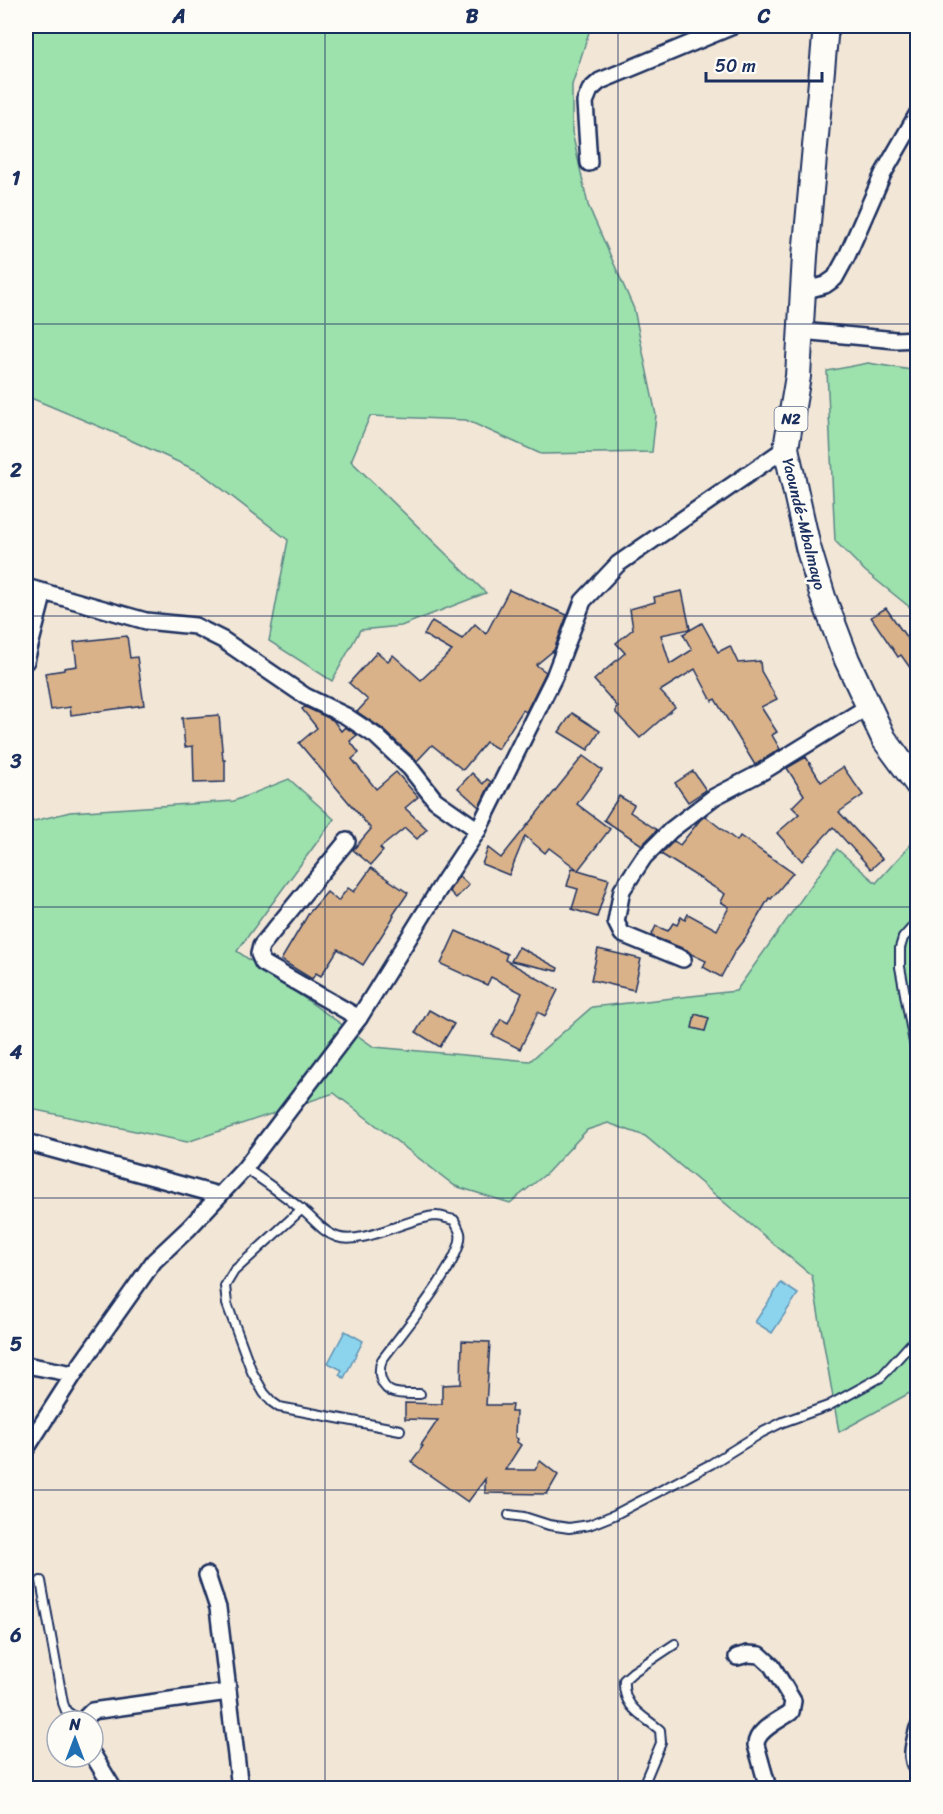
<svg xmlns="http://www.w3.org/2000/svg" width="943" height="1814" font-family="Sriracha,sans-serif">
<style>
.green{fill:#9de1ad;stroke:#5c8886;stroke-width:1.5}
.water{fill:#8cd4ed;stroke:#5f92b4;stroke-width:1.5}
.building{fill:#d9b28a;stroke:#1b2f5e;stroke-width:1.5}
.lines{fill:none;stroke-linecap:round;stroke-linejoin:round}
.service-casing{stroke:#1b2f5e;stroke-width:12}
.minor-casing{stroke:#1b2f5e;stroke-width:20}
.trunk-casing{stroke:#1b2f5e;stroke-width:28}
.service{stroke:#fdfcf7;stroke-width:8}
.minor{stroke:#fdfcf7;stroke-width:15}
.trunk{stroke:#fdfcf7;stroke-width:24}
.grid{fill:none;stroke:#1b2f5e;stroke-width:1.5;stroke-opacity:0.55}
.labels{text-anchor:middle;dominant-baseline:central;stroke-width:5;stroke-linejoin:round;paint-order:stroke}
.shield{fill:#fdfcf7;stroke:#5f6c8c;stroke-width:1.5}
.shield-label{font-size:15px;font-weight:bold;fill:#1b2f5e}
.street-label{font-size:16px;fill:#1b2f5e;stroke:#fdfcf7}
.neatline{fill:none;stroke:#1b2f5e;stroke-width:2}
.grid-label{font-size:20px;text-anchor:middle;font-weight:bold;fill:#1b2f5e}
</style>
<rect width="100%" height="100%" fill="#f2e6d6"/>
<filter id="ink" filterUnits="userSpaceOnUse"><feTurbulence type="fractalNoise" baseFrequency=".0167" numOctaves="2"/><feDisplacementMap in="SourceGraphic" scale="12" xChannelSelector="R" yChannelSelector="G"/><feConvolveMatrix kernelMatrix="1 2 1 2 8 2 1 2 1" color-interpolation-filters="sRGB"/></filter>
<g filter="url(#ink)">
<g class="green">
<polygon points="26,26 591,26 572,85 572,132 588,205 634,309 656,415 652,452 541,454 466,420 370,416 351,461 486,593 401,626 360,630 332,681 269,641 288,540 200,472 117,434 26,396"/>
<polygon points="868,363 917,371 917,613 865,571 835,541 827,371"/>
<polygon points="289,779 334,819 237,951 374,1047 530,1061 592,1007 736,991 837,849 876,883 913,842 918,845 918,1305 915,1306 917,1389 839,1432 812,1276 645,1136 608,1123 587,1130 547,1173 510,1203 455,1186 334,1093 187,1142 26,1108 26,823 70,812 234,801"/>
</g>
<g class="water">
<polygon points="781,1283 798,1294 772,1333 755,1322"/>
<polygon points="345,1331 363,1341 344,1378 339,1375 342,1370 328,1363"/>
</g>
<g class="building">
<polygon points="509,590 567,615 554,650 536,665 546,672 526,712 523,710 498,749 486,742 463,770 432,745 417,761 383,729 357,712 368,700 349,683 377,652 388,661 393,655 421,680 452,651 424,635 432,621 462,639 475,624 486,634"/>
<polygon points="682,591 690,629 661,635 670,664 692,650 683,634 702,623 718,652 730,646 738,663 760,661 761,671 777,699 761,707 777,732 772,735 780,749 755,765 715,699 712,701 695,669 660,691 675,707 640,738 616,713 616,708 618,707 594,680 625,653 616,643 633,629 630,609 655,602 654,597"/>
<polygon points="886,608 918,654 918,679 901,655 898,657 871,617"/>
<polygon points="127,636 130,658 137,657 144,705 71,715 70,707 51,710 45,673 64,670 64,668 77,666 74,642"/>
<polygon points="305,707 333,720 341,731 345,727 357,735 350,741 359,753 352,759 376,789 396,772 418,797 405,808 427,829 417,839 405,828 380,848 383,851 371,865 353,850 371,829 299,743 317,728 302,709"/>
<polygon points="572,713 600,731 588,750 559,732"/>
<polygon points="219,715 223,760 225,760 225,782 194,783 193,746 185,747 182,718"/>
<polygon points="583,756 602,770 577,804 610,829 578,870 609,879 597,917 572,909 578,889 567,886 572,868 577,869 549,848 545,853 525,836 509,875 482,864 488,848 501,858"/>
<polygon points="806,757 821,782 843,767 863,795 839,812 882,859 871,869 833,827 802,861 777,833 799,814 792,807 804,795 787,768"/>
<polygon points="693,771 706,790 688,802 675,783"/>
<polygon points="472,773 483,784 487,779 491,782 479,807 458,788"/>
<polygon points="619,796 634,805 630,812 657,830 642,845 604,820"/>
<polygon points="705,816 737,841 740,836 793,873 771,899 769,898 746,937 735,951 721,977 703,967 706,961 691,954 687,950 651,936 656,926 668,931 673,923 677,925 681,917 685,920 688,914 717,930 729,907 721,902 725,894 661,854 674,841 680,845 700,820"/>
<polygon points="371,868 408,893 393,915 394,916 363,965 338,949 321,976 316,973 312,979 281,960 309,913 327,892 338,901 348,888 354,892"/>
<polygon points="459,876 469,885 456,898 449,891"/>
<polygon points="456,931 507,954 505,960 558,990 545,1016 538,1012 520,1049 492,1035 501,1019 508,1023 522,993 491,977 487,985 441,964"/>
<polygon points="519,947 558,968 557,971 511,961"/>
<polygon points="598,949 641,959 634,990 591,980"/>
<polygon points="429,1010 454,1024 440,1047 416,1032"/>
<polygon points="695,1014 709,1018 705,1031 692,1028"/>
<polygon points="462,1341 490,1342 486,1405 512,1405 511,1412 516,1412 515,1437 518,1439 517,1442 521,1445 505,1470 535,1470 540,1461 558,1475 547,1494 485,1493 485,1479 468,1502 411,1462 423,1446 421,1445 438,1420 405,1419 405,1403 442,1404 442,1385 461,1384"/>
</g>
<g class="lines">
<g class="service-casing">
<g id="service">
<polyline points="918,921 903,938 900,948 900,967 918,1064"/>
<path d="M245 1168C264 1181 283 1194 301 1209 313 1218 322 1232 337 1237 363 1246 409 1217 436 1216 442 1216 448 1219 454 1220 456 1224 459 1229 460 1233 466 1257 398 1338 382 1360 378 1370 379 1384 390 1391 398 1395 411 1394 420 1394"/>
<polyline points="302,1209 234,1271 225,1286 227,1304 252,1372 264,1393 272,1402 279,1407 400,1430"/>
<polyline points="509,1515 524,1517 549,1525 569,1528 589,1525 614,1515 711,1464 761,1433 783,1422 828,1406 881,1377 918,1336"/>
<polyline points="41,1581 63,1703 66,1711 80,1721"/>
<path d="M642 1788 661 1743 660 1730C642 1715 622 1707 624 1680L633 1672 675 1644"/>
</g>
</g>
<g class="minor-casing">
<g id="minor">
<polyline points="589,163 585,102 590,90 600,81 733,26"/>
<polyline points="803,291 825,285 835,278 847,256 883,174 918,113"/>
<polyline points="801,331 896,340 918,339"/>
<polyline points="26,587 146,621 195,626 223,640 305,696 346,716 376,736 410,768 435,800 478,830"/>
<polyline points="26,661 44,592"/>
<polyline points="347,841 261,946 259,954 263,963 359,1018"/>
<polyline points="683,959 622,934 616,922 622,890 644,857 671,830 714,797 762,772 869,706"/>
<polyline points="26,1142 218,1195"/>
<polyline points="26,1365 74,1374"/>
<polyline points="26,1449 74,1374 154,1261 189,1228 245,1168 359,1018 441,886 478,830 554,677 583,601 618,564 786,448"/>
<polyline points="207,1575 218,1608 240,1788"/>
<path d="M737 1657 748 1654 760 1655 772 1666 793 1701 791 1712C780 1720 756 1730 756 1745L768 1788"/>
<polyline points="82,1721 92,1711 228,1692"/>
<path d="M918 1728C914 1744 909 1756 918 1771"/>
<polyline points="93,1755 113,1788"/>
</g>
</g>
<g class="trunk-casing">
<polyline id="trunk" points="826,26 805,256 798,376 786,448 808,547 823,597 847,660 884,739 918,785"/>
</g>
<use href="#service" class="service"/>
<use href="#minor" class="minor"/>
<use href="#trunk" class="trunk"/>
</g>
</g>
<path class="grid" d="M325 26V1788M618 26V1788M26 324H918M26 616H918M26 907H918M26 1198H918M26 1490H918"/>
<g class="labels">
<rect class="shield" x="774.5" y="407" width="33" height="24" rx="4.5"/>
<g class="shield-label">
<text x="791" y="419">N2</text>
</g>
<g class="street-label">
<text transform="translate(804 524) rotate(76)">Yaoundé-Mbalmayo</text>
</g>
</g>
<rect width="943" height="1814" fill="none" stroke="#fdfcf7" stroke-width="66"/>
<g transform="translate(75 1739)"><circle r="28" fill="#fdfcf7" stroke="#a3aaba" stroke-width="1.5"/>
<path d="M0-4.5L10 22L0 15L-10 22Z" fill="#1f6fb2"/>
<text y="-9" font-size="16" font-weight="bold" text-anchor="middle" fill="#1b2f5e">N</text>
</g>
<path d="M706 72v9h116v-9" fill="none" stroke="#1b2f5e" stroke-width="3"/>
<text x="715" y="72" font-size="18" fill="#1b2f5e" stroke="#fdfcf7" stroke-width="4.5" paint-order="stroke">50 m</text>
<rect x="33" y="33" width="877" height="1748" class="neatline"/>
<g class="grid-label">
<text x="179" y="23">A</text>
<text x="472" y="23">B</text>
<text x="764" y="23">C</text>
<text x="16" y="185">1</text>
<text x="16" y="477">2</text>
<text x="16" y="768">3</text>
<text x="16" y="1059">4</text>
<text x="16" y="1351">5</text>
<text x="16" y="1642">6</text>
</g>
</svg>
